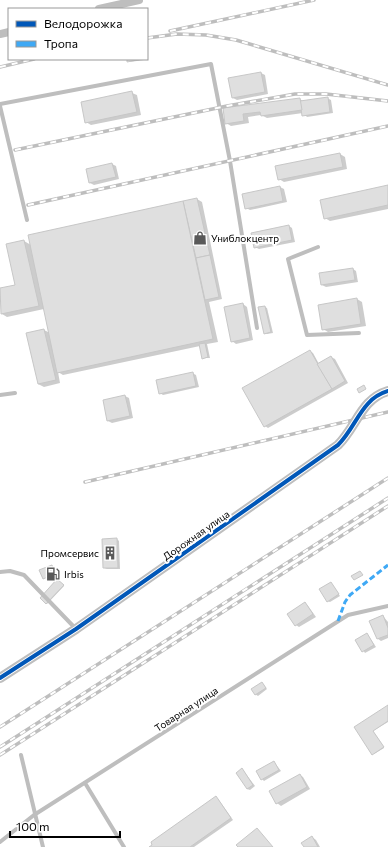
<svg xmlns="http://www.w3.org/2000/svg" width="388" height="847" font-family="Commissioner,sans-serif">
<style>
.shadow{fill:#0003}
.building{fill:#dfdfdf;stroke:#c7c7c7}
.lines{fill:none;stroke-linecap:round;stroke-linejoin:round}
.service{stroke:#bebebe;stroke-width:4}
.minor{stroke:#bebebe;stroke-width:8}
.tertiary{stroke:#bebebe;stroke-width:10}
.rail-casing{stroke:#bebebe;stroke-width:3.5}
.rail{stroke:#fff;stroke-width:2;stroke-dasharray:6;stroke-linecap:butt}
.quiet{stroke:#3fa9f5;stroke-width:3;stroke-dasharray:6 3;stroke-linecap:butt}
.cycleway-casing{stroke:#fff;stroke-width:6}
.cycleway{stroke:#0057b8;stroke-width:4}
.labels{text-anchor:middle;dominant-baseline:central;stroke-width:4;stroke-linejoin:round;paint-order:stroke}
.poi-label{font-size:10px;fill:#000;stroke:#fff;text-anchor:start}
.street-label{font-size:10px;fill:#000;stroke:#fff}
</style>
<rect width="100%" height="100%" fill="#fff"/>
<g class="shadow">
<polygon points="128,59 144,59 144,60 130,62"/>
<polygon points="261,73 265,75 268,94 237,100 233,98"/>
<polygon points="132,93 137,95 141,115 91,125 86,122"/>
<polygon points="327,98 331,100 333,113 307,117 303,113 267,118 261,115 248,117 249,123 231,126 226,123 224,109 300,99 304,102"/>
<polygon points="340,154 345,157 347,169 284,182 279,179"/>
<polygon points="112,164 116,166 119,179 94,185 90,183 87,170"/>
<polygon points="388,186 388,209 330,221 325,218"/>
<polygon points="280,187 284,189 287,202 250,210 246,208"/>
<polygon points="197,199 202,202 222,299 209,302 218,342 207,344 210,358 203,358 200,346 63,375 58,372 60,383 44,387 38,384 44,330 50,333 44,309 7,317 2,314 0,289 16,285 7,245 24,241 31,245 29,236"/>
<polygon points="289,226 292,228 295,242 259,249 255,247"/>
<polygon points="353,269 356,271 358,282 326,287 322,285"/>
<polygon points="357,299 362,302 366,326 328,332 323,329"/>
<polygon points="243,304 247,307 253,340 236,344 232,341"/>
<polygon points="265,307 267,308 273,333 267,334 264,333"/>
<polygon points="310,351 313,353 319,364 331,357 335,359 348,383 268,428 265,426"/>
<polygon points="192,373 196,375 199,387 163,395 160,393"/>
<polygon points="125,396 129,398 133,418 112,423 108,421"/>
<polygon points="117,539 119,541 120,569 107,569 104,568"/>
<polygon points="52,566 56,575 44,578"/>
<polygon points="57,580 64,586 47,604 41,598"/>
<polygon points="331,583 340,596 330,602 327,601"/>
<polygon points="305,604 308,606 316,617 299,627 296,625"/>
<polygon points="383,616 388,622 388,638 381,641 378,639"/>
<polygon points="367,634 376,647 365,653 357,641"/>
<polygon points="262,683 267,689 258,696 255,694"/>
<polygon points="388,706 388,722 373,731 384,748 374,754 356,727"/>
<polygon points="274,762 281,771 264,781 262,779"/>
<polygon points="242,769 255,786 250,790 247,789"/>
<polygon points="300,775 303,777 310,789 281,806 277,803"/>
<polygon points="218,799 233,820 194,847 151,847"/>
<polygon points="312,837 316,840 320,847 305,847"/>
</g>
<g class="building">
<polygon points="127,59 142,59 127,62"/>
<polygon points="261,72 265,92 232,98 228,78"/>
<polygon points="132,91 137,112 85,123 81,102"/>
<polygon points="328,97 330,112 302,116 300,101"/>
<polygon points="300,98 302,110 261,116 260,112 243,114 244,121 225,124 223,108"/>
<polygon points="340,153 343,167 278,180 275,166"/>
<polygon points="112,163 116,177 89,183 86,169"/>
<polygon points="388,185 388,205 324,219 320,200"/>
<polygon points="280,186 283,201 245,209 242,194"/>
<polygon points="197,198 210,255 196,258 183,201"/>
<polygon points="183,201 213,339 57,373 28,235"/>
<polygon points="289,225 292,240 254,248 251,233"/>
<polygon points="24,240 39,306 1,314 0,288 15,285 6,244"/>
<polygon points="210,255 219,297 205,300 196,258"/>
<polygon points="353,268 355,280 321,285 319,273"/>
<polygon points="357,298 361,324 322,330 318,305"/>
<polygon points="243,303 250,338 231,342 224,307"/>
<polygon points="265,306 271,332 264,334 258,307"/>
<polygon points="44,329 56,380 38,384 26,333"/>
<polygon points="205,343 208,357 202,359 199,344"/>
<polygon points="310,350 332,389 264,427 242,388"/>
<polygon points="331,356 345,381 332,389 317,364"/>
<polygon points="193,372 196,386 159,394 156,380"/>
<polygon points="364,385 366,389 359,393 357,389"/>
<polygon points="125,395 130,416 107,421 103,400"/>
<polygon points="117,538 118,568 103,568 102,539"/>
<polygon points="52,565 55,574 43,579 39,570"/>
<polygon points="360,571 363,575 354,580 351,576"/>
<polygon points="57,579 64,585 46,604 40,598"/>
<polygon points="331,582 339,594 327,602 319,589"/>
<polygon points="305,602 313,614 295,626 287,614"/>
<polygon points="383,615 388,628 388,635 377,639 369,621"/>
<polygon points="367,633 374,645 362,652 355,640"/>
<polygon points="262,682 266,688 255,695 251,689"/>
<polygon points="388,705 388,721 373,731 384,747 372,755 354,727"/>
<polygon points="274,761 279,770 261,780 256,771"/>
<polygon points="242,768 253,785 247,789 236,773"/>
<polygon points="300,774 307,787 276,804 269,791"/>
<polygon points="216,796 231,818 190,847 149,847 152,845 151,842"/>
<polygon points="257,828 273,847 238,847 236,845"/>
<polygon points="312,836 318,847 304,847 301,843"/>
</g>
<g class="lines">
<g class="service">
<polyline points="0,104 211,64 230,161 257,328"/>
<polyline points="0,106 27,220"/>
<polyline points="318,247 288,259 307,335 359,333"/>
<polyline points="0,395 15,393"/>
<polyline points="0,572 10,571 24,575 76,629"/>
<polyline points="21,755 43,847"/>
<polyline points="85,783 124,847"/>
<polyline points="0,842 34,815 348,615 388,606"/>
</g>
<g class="minor">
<polyline points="99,9 139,0"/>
<polyline points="0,34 9,32"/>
</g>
<path class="tertiary" d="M0 678 76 629 338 445C357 426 361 399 388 391"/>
<g class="rail-casing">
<g id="rail">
<polyline points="170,31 314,0"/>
<polyline points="147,38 177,34 206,35 236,40 388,85"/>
<polyline points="0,67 34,59"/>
<polyline points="15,150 227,106 295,94 326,94 388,101"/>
<polyline points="28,205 388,126"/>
<polyline points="85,482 388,412"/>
<polyline points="0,727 388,478"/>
<polyline points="0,747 388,498"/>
<polyline points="0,755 388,506"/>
</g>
</g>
<use href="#rail" class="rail"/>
<polyline class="quiet" points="338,621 345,602 350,595 388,565"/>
<g class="cycleway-casing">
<path id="cycleway" d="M0 678 76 629 338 445C357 426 361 399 388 391"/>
</g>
<use href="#cycleway" class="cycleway"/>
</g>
<defs>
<g id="shop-bare" transform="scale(1.08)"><path d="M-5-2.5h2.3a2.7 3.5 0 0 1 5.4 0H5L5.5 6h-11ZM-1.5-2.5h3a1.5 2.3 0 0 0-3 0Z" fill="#595959" stroke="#fff" stroke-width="2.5" paint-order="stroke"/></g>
<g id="building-bare" transform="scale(1.08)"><path d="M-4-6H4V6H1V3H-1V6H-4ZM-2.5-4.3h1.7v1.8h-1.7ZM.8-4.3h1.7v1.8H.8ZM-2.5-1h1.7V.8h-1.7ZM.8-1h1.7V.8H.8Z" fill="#595959" stroke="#fff" stroke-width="2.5" paint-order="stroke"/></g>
<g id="fuel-bare" transform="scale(1.08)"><path d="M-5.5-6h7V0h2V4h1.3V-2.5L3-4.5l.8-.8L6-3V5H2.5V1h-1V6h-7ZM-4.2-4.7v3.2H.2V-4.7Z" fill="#595959" stroke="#fff" stroke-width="2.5" paint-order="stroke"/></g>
</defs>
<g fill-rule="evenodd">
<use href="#shop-bare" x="200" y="238"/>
<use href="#building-bare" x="110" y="553"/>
<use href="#fuel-bare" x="53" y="574"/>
</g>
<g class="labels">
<g class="poi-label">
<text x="211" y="238">Униблокцентр</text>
<text x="99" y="553" text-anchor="end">Промсервис</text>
<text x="64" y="574">Irbis</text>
</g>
<g class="street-label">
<text transform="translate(196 535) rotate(-35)">Дорожная улица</text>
<text transform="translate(186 709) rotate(-33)">Товарная улица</text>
</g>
</g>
<rect x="8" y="8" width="140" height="52" fill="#ffffff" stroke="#999999"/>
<rect x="16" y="21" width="20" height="6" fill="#0057b8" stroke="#999999"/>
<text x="44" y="28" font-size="12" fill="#000000">Велодорожка</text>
<rect x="16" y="41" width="20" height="6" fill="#3fa9f5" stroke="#999999"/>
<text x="44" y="48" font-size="12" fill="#000000">Тропа</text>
<path d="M10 831v6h110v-6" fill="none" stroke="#000000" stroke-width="2"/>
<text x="16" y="831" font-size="12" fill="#000000" stroke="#ffffff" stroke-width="3" paint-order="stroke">100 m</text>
</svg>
